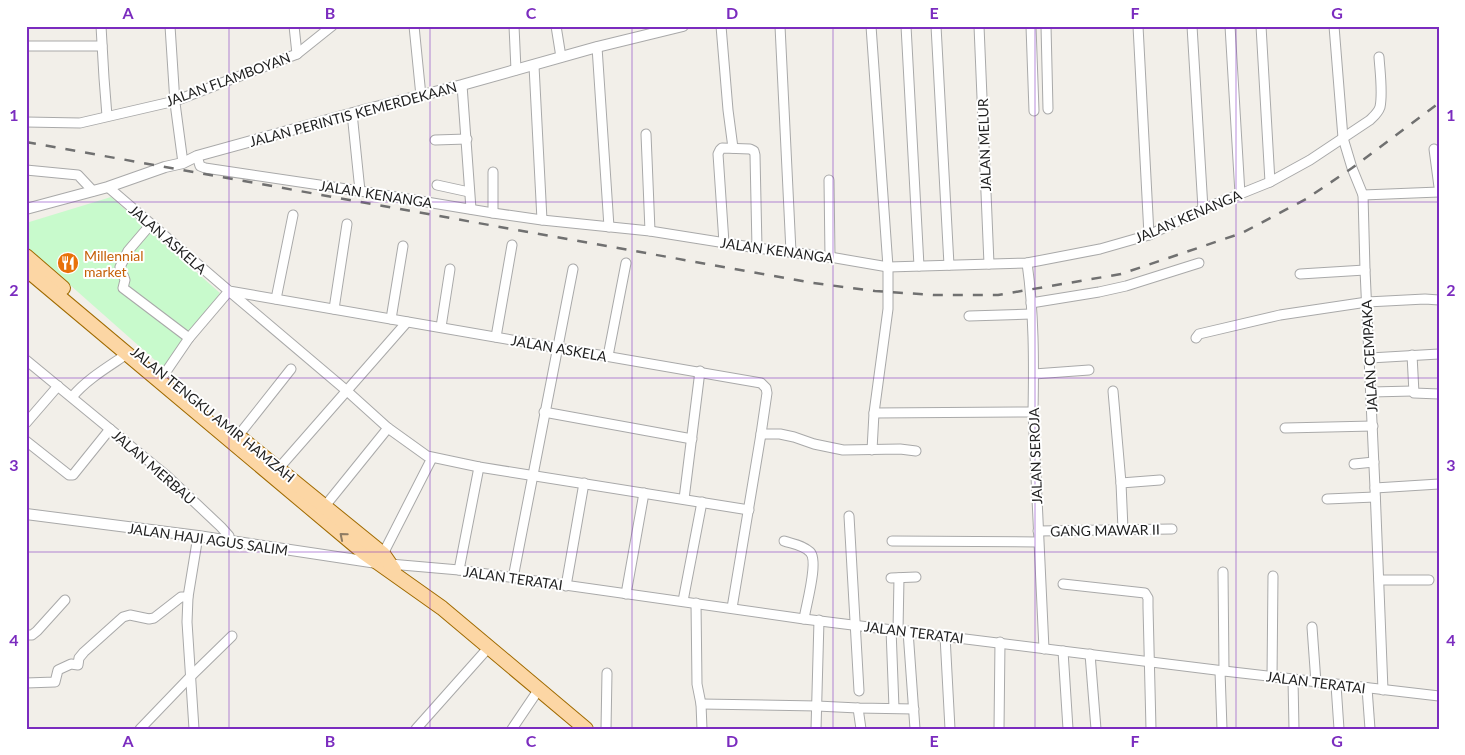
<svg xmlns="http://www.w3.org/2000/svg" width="1465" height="755" font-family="Lato,sans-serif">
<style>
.park{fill:#c8facc}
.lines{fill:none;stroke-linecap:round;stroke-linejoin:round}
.minor-casing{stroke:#a9a9a9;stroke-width:11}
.tertiary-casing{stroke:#a9a9a9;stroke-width:12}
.primary-casing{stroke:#a06b00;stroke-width:16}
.minor{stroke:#fff;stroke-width:9}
.tertiary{stroke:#fff;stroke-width:10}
.primary{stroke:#fcd6a4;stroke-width:14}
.rail{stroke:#707070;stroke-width:2.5;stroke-dasharray:10 10;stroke-linecap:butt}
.oneway{stroke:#8f7c63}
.grid{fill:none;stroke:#7b2cbf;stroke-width:1;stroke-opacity:0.55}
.labels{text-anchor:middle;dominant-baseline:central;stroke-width:4;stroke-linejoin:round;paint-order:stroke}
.street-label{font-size:14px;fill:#222;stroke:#fff}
.food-label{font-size:14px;fill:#c56008;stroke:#fff;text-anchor:start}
.neatline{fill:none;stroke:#7b2cbf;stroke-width:2}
.grid-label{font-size:16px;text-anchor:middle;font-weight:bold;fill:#7b2cbf}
</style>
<rect width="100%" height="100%" fill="#f2efe9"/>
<polygon class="park" points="111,197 220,293 165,369 26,246 26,223"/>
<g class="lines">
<g class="minor-casing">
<g id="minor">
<polyline points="101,26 104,78 107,116"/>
<polyline points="170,26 175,103 183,163"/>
<polyline points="294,26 297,54"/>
<polyline points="414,26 421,96"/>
<polyline points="514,26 516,70"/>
<polyline points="556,26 561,57"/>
<polyline points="721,26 728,110 733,148"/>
<polyline points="780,26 791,252"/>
<polyline points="871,26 888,267 888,309 874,413 872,450"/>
<polyline points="906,26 919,266"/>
<polyline points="936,26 949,265"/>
<polyline points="979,26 989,264"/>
<polyline points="1031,26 1034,111"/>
<polyline points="1046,26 1048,109"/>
<polyline points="1138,26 1149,235"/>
<polyline points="1192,26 1203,209"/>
<polyline points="1230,26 1240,194"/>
<polyline points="1261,26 1270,182"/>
<polyline points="1334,26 1343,138 1352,168 1363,195 1365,270 1375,488 1383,690"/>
<polyline points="26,46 102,46"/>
<polyline points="597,47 609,227"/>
<polyline points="534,66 542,220"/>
<polyline points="462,85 471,209"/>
<polyline points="352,113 360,191"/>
<polyline points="26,122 80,123 175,101 297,54 332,26"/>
<polyline points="646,134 650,231"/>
<polyline points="435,140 467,139"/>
<polyline points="1434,149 1439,187"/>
<path d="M197 156 200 166 205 168 360 191 493 213 542 220 650 231 757 248 830 257 888 267 1027 263 1100 249 1149 235 1203 209 1270 182 1310 160 1370 120C1374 116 1378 113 1380 107 1383 93 1380 72 1379 57"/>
<polyline points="26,170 78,175 93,191"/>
<polyline points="829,180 830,257"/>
<polyline points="437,185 469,192"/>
<polyline points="108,187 229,291 761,383 766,388 767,393 761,434 732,608"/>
<polyline points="1363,195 1439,192"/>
<polyline points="493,213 493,172"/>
<polyline points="151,224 128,251 120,267 125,280 123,288 189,338"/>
<polyline points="724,243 718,154 720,150 722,148 750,149 754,151 755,155 757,248"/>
<path d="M1027 263C1034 312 1034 362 1033 412L1044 649"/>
<polyline points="1300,274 1365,270"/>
<polyline points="276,299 293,215"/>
<polyline points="1031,303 1099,292 1126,286 1199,263"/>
<polyline points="334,309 347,224"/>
<polyline points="969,316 1031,314"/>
<polyline points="391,319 403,246"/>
<polyline points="441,327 450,269"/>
<polyline points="496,337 512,245"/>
<polyline points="1196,338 1199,334 1280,315 1367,302 1425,299 1439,300"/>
<polyline points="1412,355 1414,393 1439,394"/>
<polyline points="608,356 626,263"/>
<polyline points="1370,358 1439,354"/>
<polyline points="26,360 167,476 221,527 229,536 230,541"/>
<polyline points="1034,374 1089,370"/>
<polyline points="159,382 189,338 229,291 347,391 388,428 427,456 479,467 749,510"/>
<polyline points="1113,391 1121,483 1160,480"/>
<polyline points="1371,392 1413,391"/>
<path d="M72 397C87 379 108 367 127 354"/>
<polyline points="544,412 692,439"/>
<polyline points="874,413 1033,412"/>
<polyline points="26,423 58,386"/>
<polyline points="1285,428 1373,426"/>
<polyline points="761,434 780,434 794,437 814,444 843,450 900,449 916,451"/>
<polyline points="238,436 291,369"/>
<polyline points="26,441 69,475 73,475 110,429"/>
<polyline points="1354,464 1374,462"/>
<polyline points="279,468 407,322"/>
<polyline points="1121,483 1123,529"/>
<polyline points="1375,488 1439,484"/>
<polyline points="684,499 700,371"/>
<polyline points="1327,499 1375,497"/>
<polyline points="325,506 388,428"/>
<polyline points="849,516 859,691"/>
<polyline points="1038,531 1172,529"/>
<path d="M784 541C793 544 803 545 810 552 819 561 806 605 804 619"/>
<polyline points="892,541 1038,542"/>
<polyline points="383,554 432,458"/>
<polyline points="390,564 459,570 804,619 1224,671 1439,696"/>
<polyline points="459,570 479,467"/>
<polyline points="1223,572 1224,671"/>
<polyline points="513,578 573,269"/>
<polyline points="891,578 916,577"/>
<polyline points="1379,580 1429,580"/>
<polyline points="1063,584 1145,593 1148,598 1148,607 1151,729"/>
<polyline points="566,586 584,483"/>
<polyline points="626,594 644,493"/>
<polyline points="683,601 702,502"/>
<polyline points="696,603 697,684 701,704 702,729"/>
<polyline points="1312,627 1316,683"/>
<polyline points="891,629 894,708"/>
<polyline points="898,630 899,578"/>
<polyline points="908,631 915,729"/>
<polyline points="26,635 32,635 37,631 65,600"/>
<polyline points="945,636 950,729"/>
<polyline points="1063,651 1068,729"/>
<polyline points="1090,654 1096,729"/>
<polyline points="1220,671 1222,729"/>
<polyline points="1272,677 1273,576"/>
<polyline points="1293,680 1294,729"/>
<polyline points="26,683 55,682 58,670 71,664 78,665 79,658 84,652 123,617 130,615 149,619 154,618 181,597 188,597"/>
<polyline points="1336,685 1339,729"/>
<polyline points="1367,688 1370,729"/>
<polyline points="701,704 817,706 858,708 914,709"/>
<polyline points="858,708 861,729"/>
<polyline points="140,729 190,677 232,636"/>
<polyline points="194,729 187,622 188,597 198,536"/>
<polyline points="416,729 489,647"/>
<polyline points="512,729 539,689"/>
<polyline points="606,729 607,673"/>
<polyline points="816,729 819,620"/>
<polyline points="999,729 1000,642"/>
</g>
</g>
<g class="tertiary-casing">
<g id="tertiary">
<polyline points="26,209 108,187 165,167 183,163 197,156 364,110 462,85 597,47 683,26"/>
<polyline points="26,514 198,536 377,563"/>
</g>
</g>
<g class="primary-casing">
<g id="primary">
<polyline points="26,256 63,288"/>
<polyline points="26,269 363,552 442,608 586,729"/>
<polyline points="238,436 383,554 394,570"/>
</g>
</g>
<use href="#minor" class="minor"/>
<use href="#tertiary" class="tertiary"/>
<use href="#primary" class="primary"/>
<polyline class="rail" points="26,142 813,283 875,291 934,295 998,295 1121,274 1242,233 1306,199 1352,168 1439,103"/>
</g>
<defs><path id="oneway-chevron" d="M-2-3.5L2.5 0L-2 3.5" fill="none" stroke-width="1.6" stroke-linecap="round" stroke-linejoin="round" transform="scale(1.25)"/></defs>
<use class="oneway" href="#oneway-chevron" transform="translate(343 536) rotate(-140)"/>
<path class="grid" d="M229 26V729M430 26V729M632 26V729M833 26V729M1035 26V729M1236 26V729M26 202H1439M26 378H1439M26 552H1439"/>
<defs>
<g id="restaurant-disc" transform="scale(1.125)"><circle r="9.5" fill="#e8710a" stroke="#fff"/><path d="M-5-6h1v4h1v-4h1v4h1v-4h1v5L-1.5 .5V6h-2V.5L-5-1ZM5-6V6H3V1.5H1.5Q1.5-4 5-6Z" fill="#fff"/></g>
</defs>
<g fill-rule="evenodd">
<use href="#restaurant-disc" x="68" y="263"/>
</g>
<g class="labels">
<g class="street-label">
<text transform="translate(228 79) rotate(-20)">JALAN FLAMBOYAN</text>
<text transform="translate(353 114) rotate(-15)">JALAN PERINTIS KEMERDEKAAN</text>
<text transform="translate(984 145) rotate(-92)">JALAN MELUR</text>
<text transform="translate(376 194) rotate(9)">JALAN KENANGA</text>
<text transform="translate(1188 216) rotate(-23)">JALAN KENANGA</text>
<text transform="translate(168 239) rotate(41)">JALAN ASKELA</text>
<text transform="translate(777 250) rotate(8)">JALAN KENANGA</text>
<text transform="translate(559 348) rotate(10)">JALAN ASKELA</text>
<text transform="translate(1369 356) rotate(-93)">JALAN CEMPAKA</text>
<text transform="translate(213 414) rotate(39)">JALAN TENGKU AMIR HAMZAH</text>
<text transform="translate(1035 456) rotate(-92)">JALAN SEROJA</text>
<text transform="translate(154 467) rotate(41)">JALAN MERBAU</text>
<text transform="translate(1105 530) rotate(-1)">GANG MAWAR II</text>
<text transform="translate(208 539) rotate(8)">JALAN HAJI AGUS SALIM</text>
<text transform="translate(513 578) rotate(8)">JALAN TERATAI</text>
<text transform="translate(914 632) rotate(7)">JALAN TERATAI</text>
<text transform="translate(1316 682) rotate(7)">JALAN TERATAI</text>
</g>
<g class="food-label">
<text x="84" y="255">Millennial<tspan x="84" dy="16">market</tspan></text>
</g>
</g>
<rect width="1465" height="755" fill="none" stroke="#ffffff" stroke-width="55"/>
<rect x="28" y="28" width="1410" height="700" class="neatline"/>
<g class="grid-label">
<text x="128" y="19">A</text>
<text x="330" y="19">B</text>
<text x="531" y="19">C</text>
<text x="732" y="19">D</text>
<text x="934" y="19">E</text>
<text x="1135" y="19">F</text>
<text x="1337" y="19">G</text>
<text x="14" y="121">1</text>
<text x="1451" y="121">1</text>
<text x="14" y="296">2</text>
<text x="1451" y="296">2</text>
<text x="14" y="471">3</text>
<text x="1451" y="471">3</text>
<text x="14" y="646">4</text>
<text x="1451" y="646">4</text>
<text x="128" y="747">A</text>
<text x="330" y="747">B</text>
<text x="531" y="747">C</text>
<text x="732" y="747">D</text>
<text x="934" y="747">E</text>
<text x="1135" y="747">F</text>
<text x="1337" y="747">G</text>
</g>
</svg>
